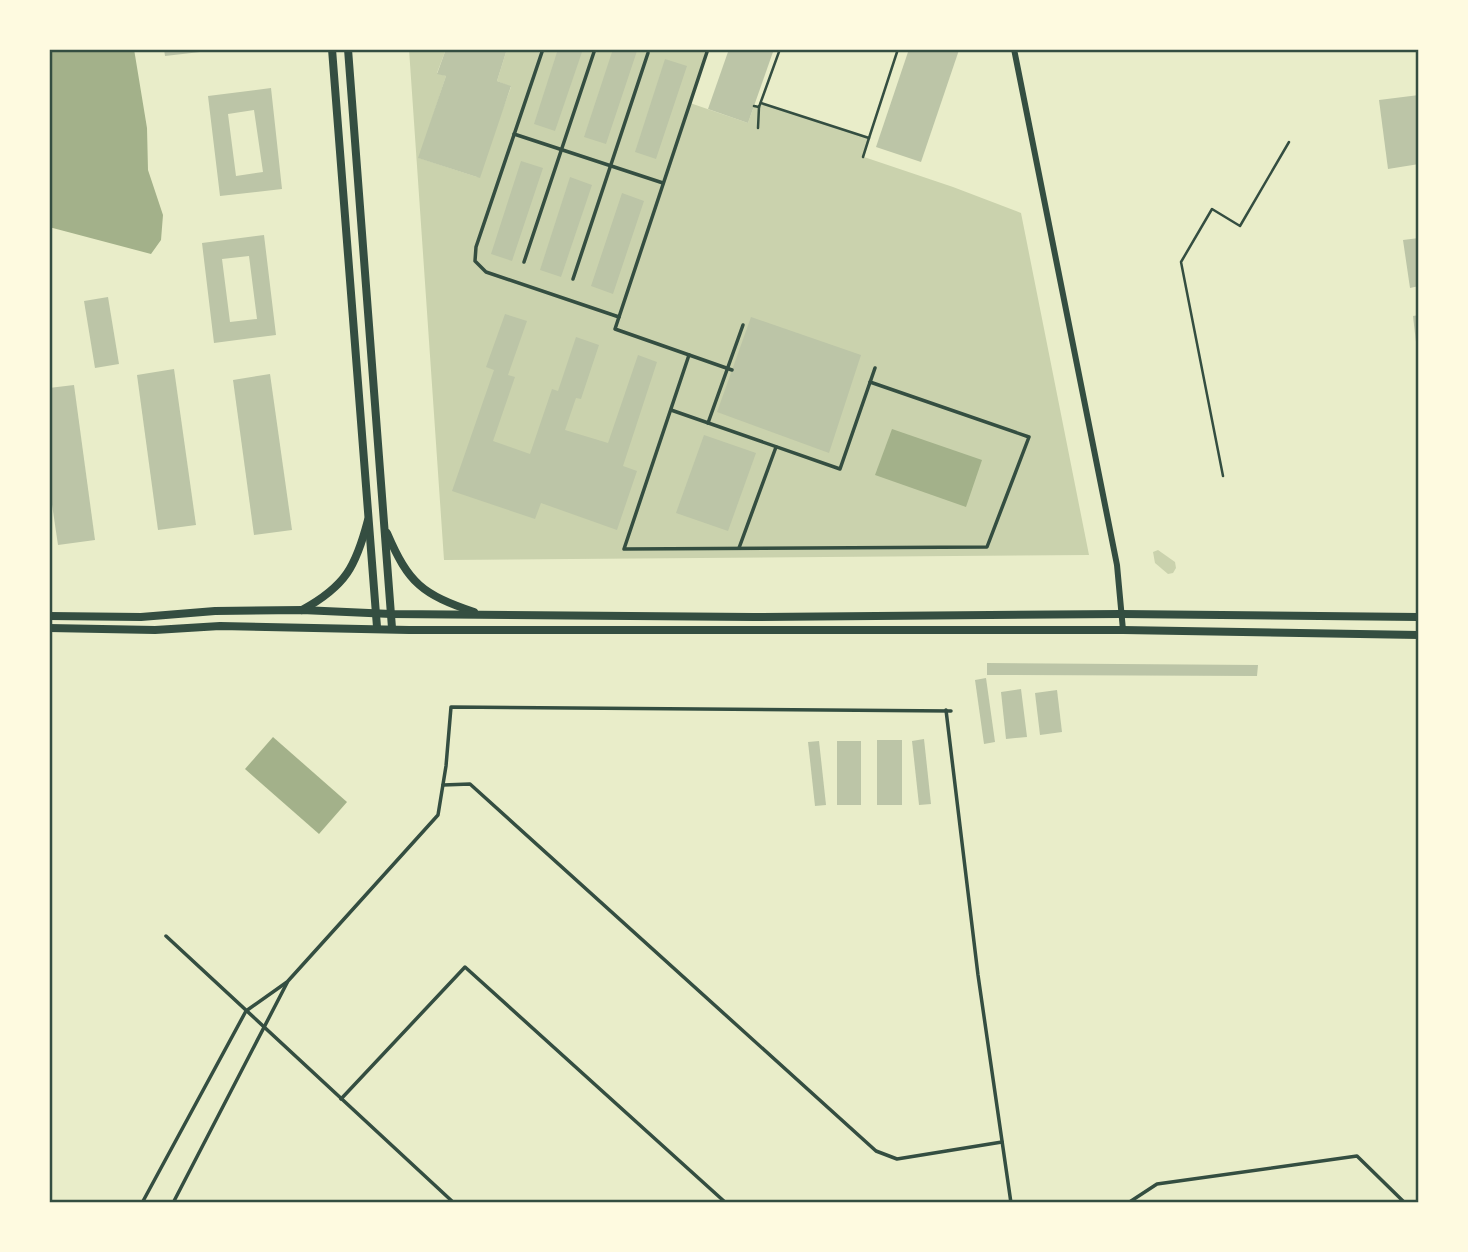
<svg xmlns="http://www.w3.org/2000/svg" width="1468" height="1252" font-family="'Roboto Condensed',sans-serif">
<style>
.green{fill:#cad2ad}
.water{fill:#a3b18a}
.building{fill:#bcc5a7;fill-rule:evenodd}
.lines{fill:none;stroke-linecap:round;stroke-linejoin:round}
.path{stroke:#344e41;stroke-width:2.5}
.service{stroke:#344e41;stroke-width:3.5}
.minor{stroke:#344e41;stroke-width:6}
.tertiary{stroke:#344e41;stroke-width:8}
.neatline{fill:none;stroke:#344e41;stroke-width:2.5}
</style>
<rect width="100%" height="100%" fill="#e9edc9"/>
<g class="green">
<polygon points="409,49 446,49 437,73 446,76 419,158 477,177 511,87 497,81 507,49 708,49 690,103 748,123 754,106 759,107 761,103 869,138 864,157 953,187 1021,213 1089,555 444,560"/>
<polygon points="1158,550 1175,562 1176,568 1173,573 1168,574 1155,563 1153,552"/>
</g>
<g class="water">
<polygon points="49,49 134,49 147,128 148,170 163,215 161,240 151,254 49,227"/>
<polygon points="892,429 982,460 966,507 875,475"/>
<polygon points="273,737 347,802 319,834 245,769"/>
</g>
<g class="building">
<polygon points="164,49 209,49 209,51 165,56"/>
<polygon points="446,49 507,49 497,81 511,86 480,178 418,158 446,76 437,74"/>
<polygon points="558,49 583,49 555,131 534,124"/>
<polygon points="613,49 637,51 606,144 584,137"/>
<polygon points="729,49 774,49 748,123 708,109"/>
<polygon points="909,49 959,50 921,162 876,147"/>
<polygon points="665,59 687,66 656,159 635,152"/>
<path d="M271 88 282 189 220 196 208 96ZM254 110 263 172 236 176 228 114Z"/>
<polygon points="1419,95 1419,164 1388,169 1379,100"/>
<polygon points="521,161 543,168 512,261 491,254"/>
<polygon points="570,177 592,185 561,277 540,270"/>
<polygon points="622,193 644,201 613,294 591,286"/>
<path d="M264 235 276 335 214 343 202 243ZM249 256 257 319 230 322 222 259Z"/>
<polygon points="1419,238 1419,286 1410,288 1403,240"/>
<polygon points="108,297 119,364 95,368 84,301"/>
<polygon points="505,314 527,321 508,375 515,377 493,441 530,454 552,389 558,391 576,337 599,345 581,399 576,398 565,430 608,443 638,355 657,362 623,466 637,471 617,530 541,503 535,519 452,491 494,370 486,367"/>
<polygon points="1419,315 1419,351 1417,351 1413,316"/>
<polygon points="751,317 861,355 829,453 717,412"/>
<polygon points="174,369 196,525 158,530 137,375"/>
<polygon points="270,374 292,530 254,535 233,380"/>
<polygon points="74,385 95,540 58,545 49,484 49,388"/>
<polygon points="704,435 756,453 728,531 676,513"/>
<polygon points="987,663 1258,665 1257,676 987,675"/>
<polygon points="986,678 995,742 984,744 975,680"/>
<polygon points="1021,689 1027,737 1006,739 1001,692"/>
<polygon points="1057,690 1062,732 1040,735 1035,693"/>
<polygon points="924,739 931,804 919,805 912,741"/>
<rect x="877" y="740" width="25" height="65"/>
<polygon points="819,741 826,805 815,806 808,742"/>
<rect x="837" y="741" width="24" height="64"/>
</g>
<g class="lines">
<g class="path">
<polyline points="761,103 869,138 898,49"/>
<polyline points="754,106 759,107 780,49"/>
<polyline points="758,128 759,107"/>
<polyline points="863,157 869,138"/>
<polyline points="1223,476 1181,262 1212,209 1240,226 1289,142"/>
</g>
<g class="service">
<polyline points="543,49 476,247 475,261 486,272 619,317"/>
<polyline points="708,49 615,329 732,370"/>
<polyline points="514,134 663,183"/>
<polyline points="524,262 595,49"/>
<polyline points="573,279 648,53"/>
<polyline points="689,355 624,549 987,547 1029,437 870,382"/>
<polyline points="671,410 840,469 875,368"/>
<polyline points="708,423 743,325"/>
<polyline points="739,548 776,447"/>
<polyline points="946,710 978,975 1011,1203"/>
<polyline points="443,785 470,784 876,1151 897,1159 1002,1142"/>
<polyline points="166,936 454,1203"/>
<polyline points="341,1099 465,967 726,1203"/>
<polyline points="142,1203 246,1011 287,982"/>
<polyline points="173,1203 288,981 438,815 446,766 451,707 951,711"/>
<polyline points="1128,1203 1157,1184 1357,1156 1405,1203"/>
</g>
<polyline class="minor" points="1014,49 1117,565 1123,630"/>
<g class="tertiary">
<polyline points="332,49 377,627"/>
<polyline points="348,49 392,628"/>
<path d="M387 533C409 584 422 594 474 612"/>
<path d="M302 610C346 586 356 566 368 520"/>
<polyline points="49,616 141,617 215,611 302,610 391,614 753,617 1121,614 1419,617"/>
<polyline points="49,628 155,630 220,626 409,630 1123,630 1419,635"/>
</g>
</g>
<rect width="1468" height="1252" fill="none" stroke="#fefae0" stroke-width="102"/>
<rect x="51" y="51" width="1366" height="1150" class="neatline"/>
</svg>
